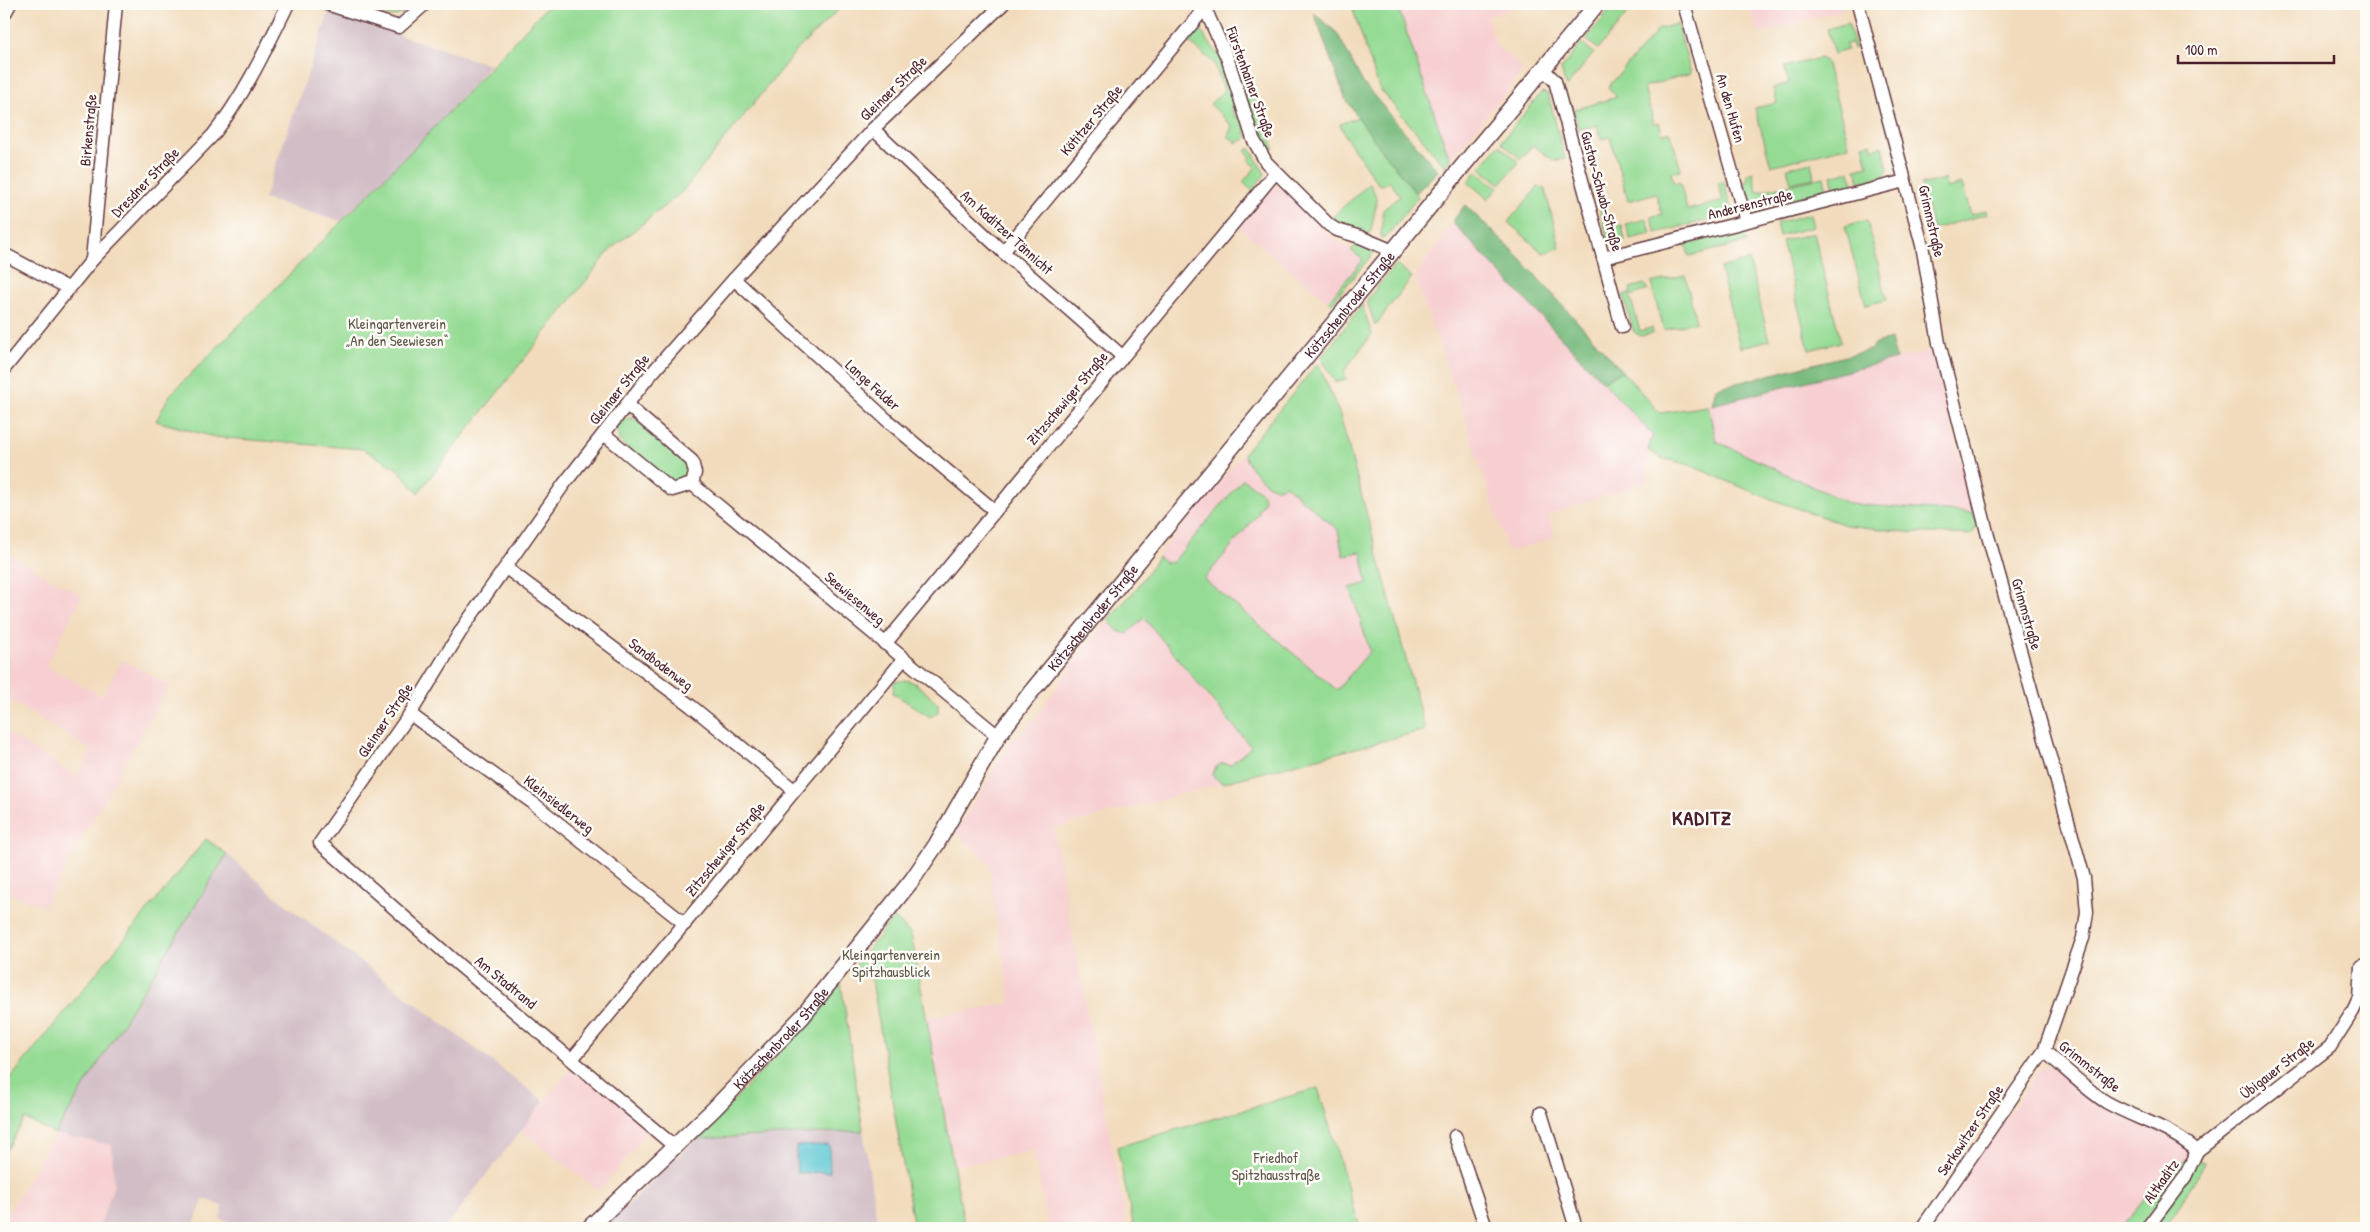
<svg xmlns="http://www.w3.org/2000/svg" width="2370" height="1232" font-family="'Patrick Hand',sans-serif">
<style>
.built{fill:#f7cfd1}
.industrial{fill:#d2bdc6}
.green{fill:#95db94;stroke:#707d60}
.forest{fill:#78bb7e;stroke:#616d54}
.water{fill:#5ac6d3;stroke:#52727f}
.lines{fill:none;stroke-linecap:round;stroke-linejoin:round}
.minor-casing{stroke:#633b41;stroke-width:15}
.tertiary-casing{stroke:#633b41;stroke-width:18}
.minor{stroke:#fff;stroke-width:12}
.tertiary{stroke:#fff;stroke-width:15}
.labels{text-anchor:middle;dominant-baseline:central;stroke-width:5;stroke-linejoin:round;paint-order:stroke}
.street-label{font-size:15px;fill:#4a1f2b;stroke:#fdfcf7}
.park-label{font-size:15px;fill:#60574a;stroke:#fdfcf7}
.district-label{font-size:20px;font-weight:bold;letter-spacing:1px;fill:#4a1f2b;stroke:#fdfcf7}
</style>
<rect width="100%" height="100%" fill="#fdfcf7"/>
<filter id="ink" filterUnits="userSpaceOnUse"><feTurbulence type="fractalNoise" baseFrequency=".02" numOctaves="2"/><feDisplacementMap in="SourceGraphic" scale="10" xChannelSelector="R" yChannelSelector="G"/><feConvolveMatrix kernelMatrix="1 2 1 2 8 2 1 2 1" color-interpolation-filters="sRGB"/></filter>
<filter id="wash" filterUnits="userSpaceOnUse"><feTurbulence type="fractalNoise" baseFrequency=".0096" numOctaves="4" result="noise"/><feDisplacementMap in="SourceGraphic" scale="20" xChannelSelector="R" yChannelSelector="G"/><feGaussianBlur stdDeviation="1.12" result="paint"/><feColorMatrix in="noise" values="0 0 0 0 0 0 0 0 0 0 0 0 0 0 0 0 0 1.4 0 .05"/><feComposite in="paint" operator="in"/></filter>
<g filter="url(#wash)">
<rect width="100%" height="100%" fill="#f2dbbc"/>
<g class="built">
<polygon points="1397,4 1527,4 1487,17 1496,45 1524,70 1450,160"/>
<polygon points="1749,4 1843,4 1844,9 1758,34"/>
<polygon points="1274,185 1282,187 1327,232 1363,260 1328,301 1238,226"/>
<polygon points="1452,222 1653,435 1648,450 1647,482 1548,515 1555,538 1508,552 1460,403 1415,277"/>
<polygon points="1932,350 1974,513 1850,504 1716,441 1708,406"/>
<polygon points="1318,363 1340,415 1425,730 1053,828 1127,1228 1049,1228 1033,1151 955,1166 927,1018 1011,1003 991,886 990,864 956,832 1009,746 1033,721 1085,647 1137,588 1154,561"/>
<polygon points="4,552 82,596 46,666 102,696 123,660 169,685 44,906 4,892 4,731 77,777 91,750 4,697"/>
<polygon points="578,1060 656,1121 599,1191 521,1130"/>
<polygon points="2042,1066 2050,1066 2099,1102 2167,1133 2188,1150 2188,1158 2160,1179 2122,1228 1928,1228"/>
<polygon points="55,1134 112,1145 114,1185 99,1228 4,1228 4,1220"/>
</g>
<g class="industrial">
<polygon points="329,12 490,65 432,130 341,221 264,199"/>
<polygon points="227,854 281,901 544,1101 445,1228 246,1228 220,1219 223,1207 204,1198 192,1228 99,1228 114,1185 112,1145 55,1134"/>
<polygon points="863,1131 878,1228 604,1228 696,1139"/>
</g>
<g class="green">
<path d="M366 4H413C395 23 388 16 364 9Z"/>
<polygon points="549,4 844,4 795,52 683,191 612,248 418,493 398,469 363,449 214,437 156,421 169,396 432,130"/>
<polygon points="1351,4 1397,4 1450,160 1445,166 1379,88"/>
<polygon points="1615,4 1629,4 1633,7 1598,49 1586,39"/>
<polygon points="1848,23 1855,48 1853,49 1851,43 1846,44 1847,50 1834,54 1827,29"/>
<polygon points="1677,24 1691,73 1644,87 1654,124 1659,122 1662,134 1670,132 1681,170 1671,173 1674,184 1680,182 1687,210 1723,201 1718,183 1724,181 1731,210 1729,215 1656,233 1651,217 1662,214 1656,193 1628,201 1610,137 1601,139 1597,125 1579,130 1573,110 1617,97 1608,87 1659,29"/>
<polygon points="1194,26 1198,27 1225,64 1237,102 1231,105 1235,117 1242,115 1247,138 1237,143 1228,136 1232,126 1210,104 1224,90 1214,63 1184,38"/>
<polygon points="1582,43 1594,53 1566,87 1561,69"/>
<polygon points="1820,58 1826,61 1849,146 1771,166 1755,108 1777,103 1773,88 1789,83 1784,67"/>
<polygon points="1246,71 1274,148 1267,151 1259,136 1238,74"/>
<polygon points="1542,92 1548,94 1565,159 1554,161 1533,145 1521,159 1501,142"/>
<polygon points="1358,117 1418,197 1385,238 1381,238 1383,210 1400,196 1390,181 1383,185 1378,184 1346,137 1340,124"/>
<polygon points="1871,143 1873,149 1882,146 1888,168 1884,176 1859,182 1856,169 1868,166 1863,145"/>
<polygon points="1499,145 1519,162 1500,184 1480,168"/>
<polygon points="1250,148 1265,174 1252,191 1243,182 1256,167 1249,160 1251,157 1245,151"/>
<polygon points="1811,162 1814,178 1791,183 1787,168"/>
<polygon points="1477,171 1498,188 1488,199 1468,182"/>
<polygon points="1850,171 1853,184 1834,188 1831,176"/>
<polygon points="1753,172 1757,192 1824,177 1827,190 1757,207 1750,204 1744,182 1748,181 1747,174"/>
<polygon points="1944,179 1947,188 1962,184 1971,215 1986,210 1987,214 1933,229 1921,185"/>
<path d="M1370 183 1377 199 1370 235C1356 231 1342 229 1331 218Z"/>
<polygon points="1538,187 1545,189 1560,248 1543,253 1508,222"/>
<polygon points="1605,208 1610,228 1622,225 1625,240 1614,243 1608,240 1600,210"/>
<polygon points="1810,214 1813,227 1779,236 1776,223"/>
<polygon points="1647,219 1651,234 1630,239 1626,224"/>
<polygon points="1867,220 1887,300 1866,305 1845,226"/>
<polygon points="1741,231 1747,242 1689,256 1686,245"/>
<polygon points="1814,233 1841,342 1809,350 1782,241"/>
<polygon points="1358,244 1376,250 1331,304 1328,301 1363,260 1351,250"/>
<polygon points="1749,260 1769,340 1740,348 1720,268"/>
<polygon points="1396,264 1412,277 1375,326 1367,300"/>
<polygon points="1685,275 1696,322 1664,330 1651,283"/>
<polygon points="1644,284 1648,290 1630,296 1640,331 1652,328 1653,333 1641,336 1634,332 1623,295 1631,293 1630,288"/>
<polygon points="1362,305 1372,334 1344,371 1346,379 1335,382 1321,358"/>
<path d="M1318 363 1340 415 1425 730 1222 783 1212 775 1216 767 1223 763 1230 765 1251 747 1144 618 1127 634 1118 631 1108 620 1137 588 1158 557 1166 563 1173 562 1243 479 1263 494 1264 502 1258 510 1260 512 1204 579 1337 690 1370 651 1350 588 1367 583 1361 552 1343 555 1338 530 1285 485C1282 487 1280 488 1277 488 1267 488 1244 463 1244 453Z"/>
<polygon points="1623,372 1660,413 1708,406 1716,441 1850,504 1974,513 1977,526 1971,535 1906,532 1846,525 1762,496 1687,464 1661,458 1648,450 1653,435 1603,382 1611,376"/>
<polygon points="629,418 633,418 685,459 691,479 675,485 619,441 617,428 622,421"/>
<polygon points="906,680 915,683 938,703 938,712 930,717 893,693 894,682"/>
<polygon points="206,839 227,854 55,1134 25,1119 4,1154 4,1086"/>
<polygon points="894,917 911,934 965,1228 914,1228 872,981 855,966"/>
<polygon points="841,983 863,1131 696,1139 775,1058"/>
<polygon points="1318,1088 1360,1228 1134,1228 1117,1147"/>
<polygon points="2188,1158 2205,1163 2166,1228 2122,1228 2160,1179"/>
</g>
<g class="forest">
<polygon points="1314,13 1337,33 1363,83 1438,171 1416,193 1381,150 1345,98"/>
<polygon points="1465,205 1519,257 1623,372 1611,376 1603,382 1452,222"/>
<polygon points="1891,339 1896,359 1712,405 1716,388 1870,350 1876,343"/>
</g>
<polygon class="water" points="829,1145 830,1172 797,1173 796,1146"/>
</g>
<g filter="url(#ink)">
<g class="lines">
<g class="minor-casing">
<g id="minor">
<polyline points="327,4 399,27 425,4"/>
<polyline points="1203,4 1228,60 1253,139 1266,162 1329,225 1337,230 1360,237 1393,251"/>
<polyline points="1684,4 1746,221"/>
<polyline points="1858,4 1922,245 1939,343 1988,536 2084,878 2087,912 2083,938 2044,1051 1922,1228"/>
<polyline points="4,15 10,4"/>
<polyline points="1543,69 1555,81 1622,327"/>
<polyline points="873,129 1003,252 1122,356"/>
<polyline points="1003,252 1205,8"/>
<polyline points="4,254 68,288"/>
<polyline points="1603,258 1905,181"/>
<polyline points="92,260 116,4"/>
<polyline points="734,279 888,421 995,511"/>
<path d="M4 369 92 260 213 135C244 96 266 49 288 4"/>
<polyline points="604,434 672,490 692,484 695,473 692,461 627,405"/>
<polyline points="692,484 998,736"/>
<polyline points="506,568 691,706 794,790"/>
<polyline points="885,644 1275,173"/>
<polyline points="410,714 533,803 685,924"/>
<path d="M2044 1051C2064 1067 2084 1088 2106 1102 2136 1119 2171 1127 2197 1151"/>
<polyline points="573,1058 903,660"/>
<polyline points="1541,1113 1576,1228"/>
<polyline points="1455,1136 1486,1228"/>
<polyline points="674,1146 459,965 320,843 410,714 464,626 564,484 646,380 734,279 873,129 1003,4"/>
<polyline points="2197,1151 2330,1047 2353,1011 2359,998 2361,966"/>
<polyline points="2147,1228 2185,1177 2197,1151"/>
</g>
</g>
<g class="tertiary-casing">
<g id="tertiary">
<path id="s1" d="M589 1228 714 1109 802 1017 912 880 936 845 998 736 1031 692C1220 462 1407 232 1597 4"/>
</g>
</g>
<use href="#minor" class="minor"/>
<use href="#tertiary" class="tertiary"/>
</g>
</g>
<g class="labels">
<g class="street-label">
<text transform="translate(1251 82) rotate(70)">Fürstenhainer Straße</text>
<text transform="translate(893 88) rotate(-44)">Gleinaer Straße</text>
<text transform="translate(1731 108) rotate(74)">An den Hufen</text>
<text transform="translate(1091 120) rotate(-50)">Kötitzer Straße</text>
<text transform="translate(88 130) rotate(-85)">Birkenstraße</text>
<text transform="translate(145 182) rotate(-46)">Dresdner Straße</text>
<text transform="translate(1602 191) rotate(75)">Gustav-Schwab-Straße</text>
<text transform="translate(1750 204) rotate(-14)">Andersenstraße</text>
<text transform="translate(1932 221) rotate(77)">Grimmstraße</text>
<text transform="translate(1007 232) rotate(42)">Am Kaditzer Tännicht</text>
<text stroke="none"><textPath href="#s1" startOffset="1200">Kötzschenbroder Straße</textPath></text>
<text transform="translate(873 385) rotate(42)">Lange Felder</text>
<text transform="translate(619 389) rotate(-51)">Gleinaer Straße</text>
<text transform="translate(1067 398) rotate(-50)">Zitzschewiger Straße</text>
<text transform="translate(855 598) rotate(40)">Seewiesenweg</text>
<text transform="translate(2027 614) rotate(74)">Grimmstraße</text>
<text stroke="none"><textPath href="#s1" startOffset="795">Kötzschenbroder Straße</textPath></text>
<text transform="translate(661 664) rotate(37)">Sandbodenweg</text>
<text transform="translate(385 720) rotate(-56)">Gleinaer Straße</text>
<text transform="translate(559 804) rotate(38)">Kleinsiedlerweg</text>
<text transform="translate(725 849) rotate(-51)">Zitzschewiger Straße</text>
<text transform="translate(506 982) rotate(39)">Am Stadtrand</text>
<text stroke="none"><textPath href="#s1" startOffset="270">Kötzschenbroder Straße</textPath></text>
<text transform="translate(2090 1066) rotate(38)">Grimmstraße</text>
<text transform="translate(2277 1068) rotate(-38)">Übigauer Straße</text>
<text transform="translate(1970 1130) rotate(-56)">Serkowitzer Straße</text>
<text transform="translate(2161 1181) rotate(-55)">Altkaditz</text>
</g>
<g class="park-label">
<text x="397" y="323">Kleingartenverein<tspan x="397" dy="17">„An den Seewiesen“</tspan></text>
<text x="891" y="954">Kleingartenverein<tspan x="891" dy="17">Spitzhausblick</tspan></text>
<text x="1276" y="1157">Friedhof<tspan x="1276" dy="17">Spitzhausstraße</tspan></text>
</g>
<g class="district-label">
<text x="1702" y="817">KADITZ</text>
</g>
</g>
<rect width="2370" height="1232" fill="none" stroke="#fdfcf7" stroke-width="20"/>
<path d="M2178 55v8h156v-8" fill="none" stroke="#4a1f2b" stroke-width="2.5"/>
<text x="2185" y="55" font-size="15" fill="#4a1f2b" stroke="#fdfcf7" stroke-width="4" paint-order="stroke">100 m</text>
</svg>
